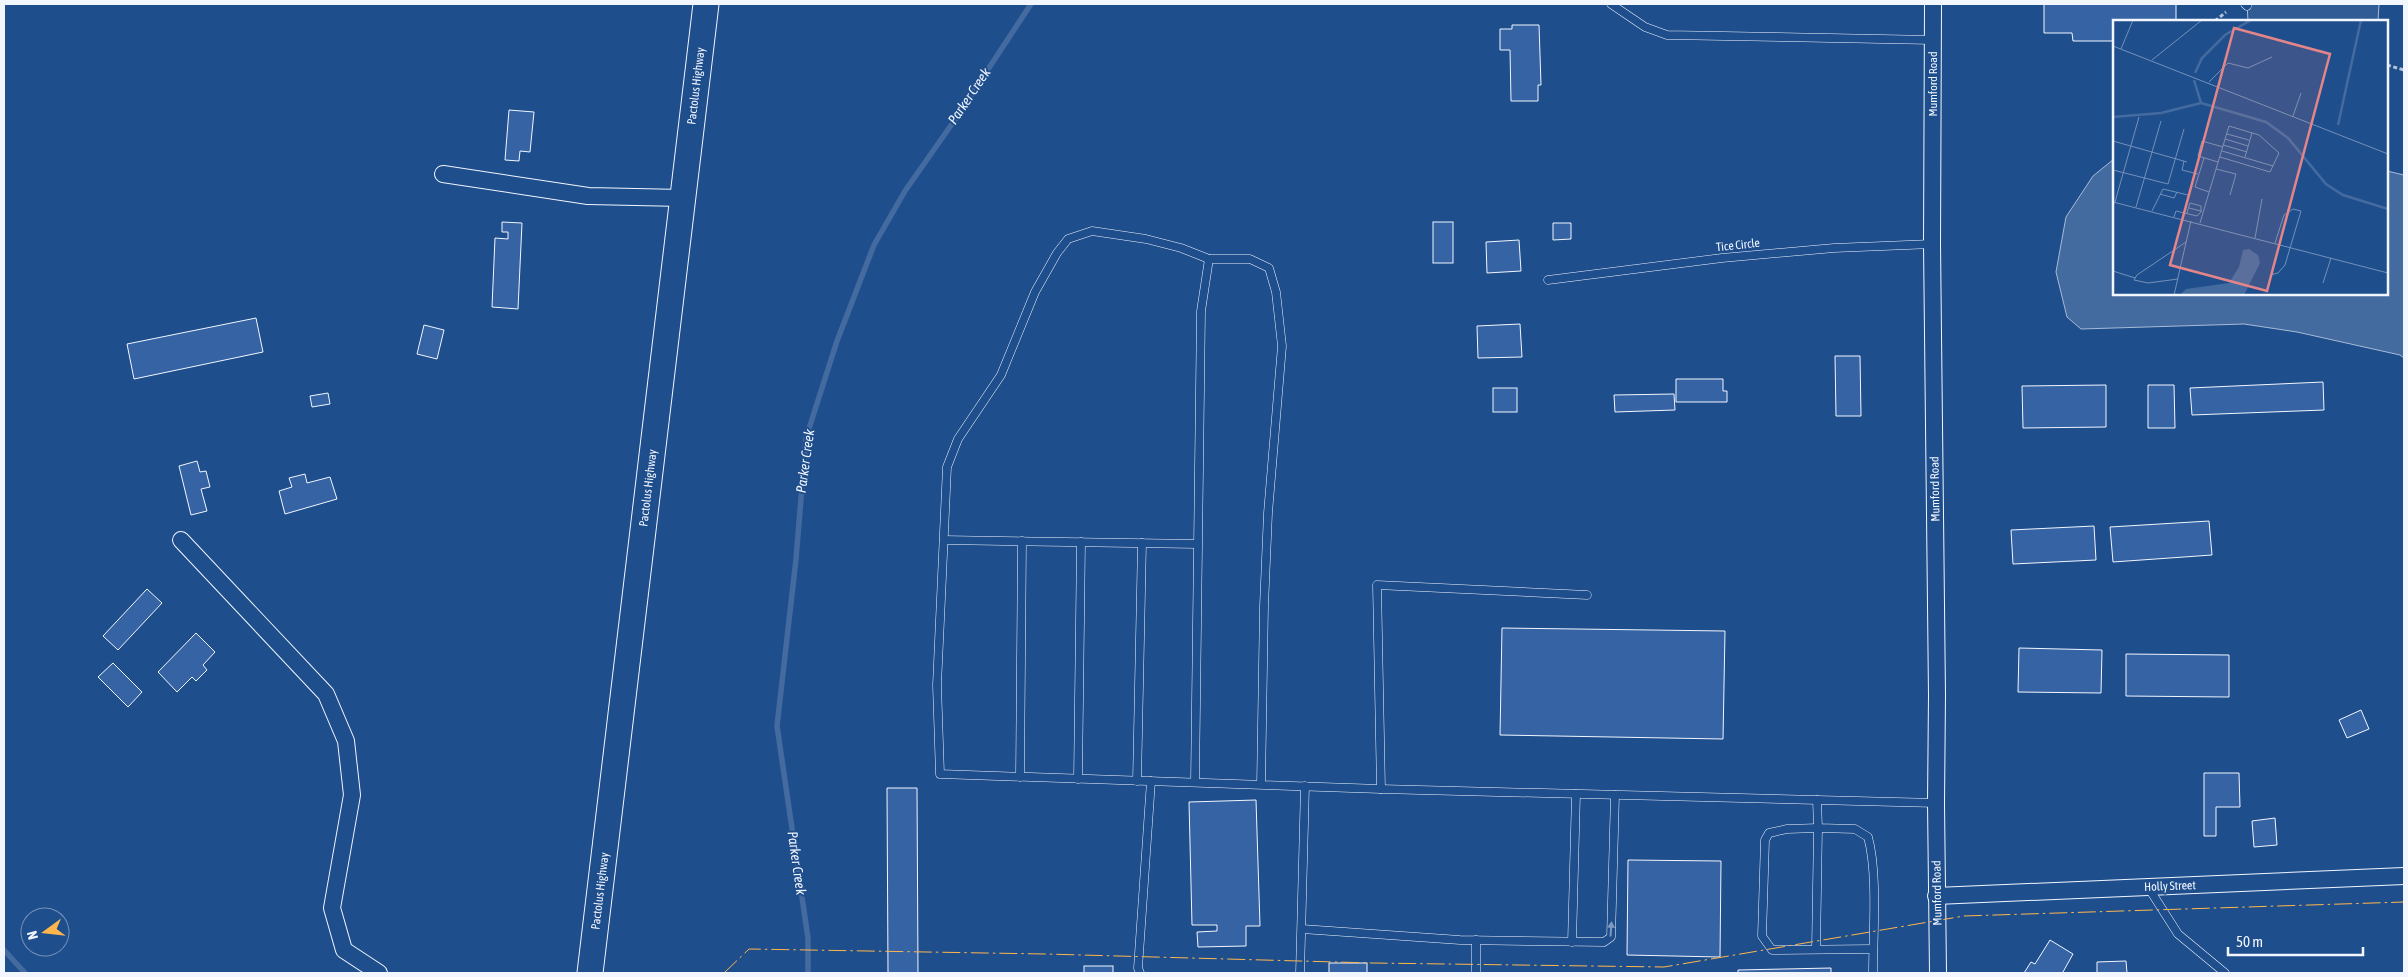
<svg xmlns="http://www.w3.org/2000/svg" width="2408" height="977" font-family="'Asap Condensed',sans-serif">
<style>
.built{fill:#305b95;stroke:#a8bbd7}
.water{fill:#446ba0;stroke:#a8bbd7}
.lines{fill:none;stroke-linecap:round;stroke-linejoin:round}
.stream{stroke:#446ba0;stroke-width:5.5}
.building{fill:#3563a3;stroke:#f2f6ff}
.service-casing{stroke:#f2f6ff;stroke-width:9}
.minor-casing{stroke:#f2f6ff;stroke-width:18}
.primary-casing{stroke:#f2f6ff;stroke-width:27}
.path{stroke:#b3c4dc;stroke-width:3;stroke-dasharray:4 2.5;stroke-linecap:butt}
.service{stroke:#1f4e8c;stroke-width:8}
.minor{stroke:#1f4e8c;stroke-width:16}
.primary{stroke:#1f4e8c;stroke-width:25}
.power{stroke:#ffb74d;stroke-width:1;stroke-dasharray:18 4 2.5 4;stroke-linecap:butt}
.oneway{fill:#7e9ac0}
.labels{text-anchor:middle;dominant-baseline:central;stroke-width:4;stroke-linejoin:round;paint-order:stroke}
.street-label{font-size:12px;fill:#f2f6ff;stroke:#1f4e8c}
.water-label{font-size:14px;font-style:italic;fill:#f2f6ff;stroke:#1f4e8c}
.inset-river{fill:none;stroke:#446ba0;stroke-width:2.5}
.inset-road{fill:none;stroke:#7391ba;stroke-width:1}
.view{fill:#e38589;fill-opacity:0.15;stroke:#e38589;stroke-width:2.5}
.inset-edge{fill:none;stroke:#f2f6ff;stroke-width:2.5}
</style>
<rect width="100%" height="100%" fill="#1f4e8c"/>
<polygon class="built" points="2247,4 2379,4 2378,21 2248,21"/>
<polygon class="water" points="2114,159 2114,294 2387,294 2387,171 2404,175 2404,358 2400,355 2297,332 2244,324 2081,329 2067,317 2056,272 2066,217 2093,176"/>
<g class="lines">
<g class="stream">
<polyline points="4,950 25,973"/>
<polyline points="808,973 808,938 777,726 796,559 806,438 837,341 874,245 905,191 954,121 1031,4"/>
</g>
</g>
<g class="building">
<polygon points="2044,4 2176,4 2176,21 2114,21 2114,41 2073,41 2072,33 2044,33"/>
<polygon points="1512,25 1539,25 1541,85 1538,85 1538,101 1511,101 1510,50 1500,50 1500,29 1512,29"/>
<polygon points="509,110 534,112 530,152 520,151 519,161 505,160"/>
<polygon points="502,222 522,223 518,309 492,307 495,238 508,239 508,232 502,232"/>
<rect x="1433" y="222" width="20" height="41"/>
<polygon points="1553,223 1571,223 1571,239 1553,240"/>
<polygon points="1519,240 1521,271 1487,273 1486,242"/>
<polygon points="256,318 263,352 134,379 127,344"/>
<polygon points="1520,324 1522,357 1478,358 1477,326"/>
<polygon points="424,325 444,330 437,359 417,354"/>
<polygon points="1835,356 1860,356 1861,416 1836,416"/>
<polygon points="1676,379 1723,379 1723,391 1727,391 1727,402 1676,402"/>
<polygon points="2323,382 2324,410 2192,415 2190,388"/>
<polygon points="2106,385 2106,427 2023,428 2022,386"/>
<polygon points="2148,385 2174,385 2175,428 2148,428"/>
<rect x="1493" y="388" width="24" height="24"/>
<polygon points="328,393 330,404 312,407 310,396"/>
<polygon points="1674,394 1675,410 1615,412 1614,395"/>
<polygon points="197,461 200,472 206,471 210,487 201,489 207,511 191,515 179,466"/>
<polygon points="305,474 307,483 330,477 337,499 285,514 279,491 292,487 289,478"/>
<polygon points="2209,521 2212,555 2113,562 2110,527"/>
<polygon points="2094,526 2096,560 2013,564 2011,530"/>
<polygon points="147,589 162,603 118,650 103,636"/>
<polygon points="1502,628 1725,631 1723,739 1500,735"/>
<polygon points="196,633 215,652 203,665 207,670 196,681 192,677 177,692 158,672"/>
<polygon points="2019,648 2102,650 2101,693 2018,692"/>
<polygon points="2126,654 2229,655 2229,697 2126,696"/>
<polygon points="113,663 142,692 128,707 98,677"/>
<polygon points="2361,710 2369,729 2347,738 2339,720"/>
<polygon points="2204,773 2239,773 2240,807 2216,807 2216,836 2204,836"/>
<polygon points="887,788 917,788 918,973 888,973"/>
<polygon points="1256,800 1260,926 1246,926 1246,946 1198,947 1197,932 1217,931 1217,925 1192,925 1189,802"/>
<polygon points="2275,818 2277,845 2254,847 2252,821"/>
<polygon points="1628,860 1721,861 1720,957 1627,955"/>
<polygon points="2050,940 2073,954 2063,972 2065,973 2024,973 2031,962 2035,964"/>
<polygon points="2126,961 2127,973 2097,973 2097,962"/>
<rect x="1329" y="963" width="38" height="10"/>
<rect x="1084" y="966" width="29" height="7"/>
<polygon points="1831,968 1831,973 1738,973 1738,970"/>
</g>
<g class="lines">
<g class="service-casing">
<g id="service">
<polyline points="1611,4 1645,27 1667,35 1933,40"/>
<polyline points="2245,4 2247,6"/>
<polyline points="1548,280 1722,258 1834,248 1932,244"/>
<polyline points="944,540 1197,544"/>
<polyline points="1020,777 1022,541"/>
<polyline points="1078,779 1081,542"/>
<polyline points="1137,781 1142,543"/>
<polyline points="1195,782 1201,311 1209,259"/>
<polyline points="1261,785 1264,606 1268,513 1282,346 1276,292 1269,268 1250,259 1209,259 1181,248 1146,239 1092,231 1068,239 1057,253 1035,292 1001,375 958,439 947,467 937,685 940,774 1381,789 1936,803"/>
<polyline points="1381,789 1377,585 1587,595"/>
<path d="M1817 800 1818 828 1855 829 1868 837C1878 873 1873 934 1873 973"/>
<polyline points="2148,887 2178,934 2225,973"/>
<polyline points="1302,929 1460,940 1604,942 1611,937 1615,795"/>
<polyline points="1572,942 1576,794"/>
<polyline points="1816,949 1818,828 1787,829 1769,833 1765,840 1762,936 1772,950 1873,949"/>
<polyline points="1140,973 1138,968 1151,781"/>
<polyline points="1300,973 1305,786"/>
<polyline points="1476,973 1476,940"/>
</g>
</g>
<g class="minor-casing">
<g id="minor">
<polyline points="1933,4 1932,244 1937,695 1936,803 1938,973"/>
<polyline points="443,174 588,196 683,198"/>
<polyline points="181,540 326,694 346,741 352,795 332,908 344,950 379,973"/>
<polyline points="1936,896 2404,876"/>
</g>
</g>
<g class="primary-casing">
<polyline id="primary" points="590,973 706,4"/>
</g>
<g class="path">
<polyline points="2215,21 2226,12"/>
<polyline points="2387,65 2404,70"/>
</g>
<use href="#service" class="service"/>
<use href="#minor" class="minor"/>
<use href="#primary" class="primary"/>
<polyline class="power" points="724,973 749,949 1045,954 1372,963 1664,967 1964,916 2404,902"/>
</g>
<defs><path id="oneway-solid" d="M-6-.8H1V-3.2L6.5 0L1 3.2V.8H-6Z" transform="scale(1.25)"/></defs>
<use class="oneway" href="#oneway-solid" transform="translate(1611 929) rotate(-86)"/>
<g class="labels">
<g class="street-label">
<text transform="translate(1933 84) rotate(-90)">Mumford Road</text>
<text transform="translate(696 86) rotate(-83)">Pactolus Highway</text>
<text transform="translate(1738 245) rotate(-6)">Tice Circle</text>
<text transform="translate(648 488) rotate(-83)">Pactolus Highway</text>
<text transform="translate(1935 489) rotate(-91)">Mumford Road</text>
<text transform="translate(2170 886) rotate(-2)">Holly Street</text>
<text transform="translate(600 891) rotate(-83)">Pactolus Highway</text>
<text transform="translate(1937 893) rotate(-91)">Mumford Road</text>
</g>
<g class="water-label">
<text transform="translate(969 96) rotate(-56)">Parker Creek</text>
<text transform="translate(805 461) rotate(-82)">Parker Creek</text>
<text transform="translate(797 863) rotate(82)">Parker Creek</text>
</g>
</g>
<g transform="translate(2113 20)">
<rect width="275" height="275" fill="#1f4e8c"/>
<path d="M136 229 145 235 147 243 131 275H67L73 269 116 263 126 247 130 230Z" fill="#446ba0"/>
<path class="inset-river" d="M82 53 89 38 112 15 138 0M81 60 88 83 153 102 175 118 213 164 230 175 275 189M0 97 48 93 88 83M225 105 248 0"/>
<path class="inset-road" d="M0 26 275 134M8 29 20 0M39 40 89 0M96 62 115 43 135 48 159 37M180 96 188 73M114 114 136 120M112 119 135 126M0 121 74 142M110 125 134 132M109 131 160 146M132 137 139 113M91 138 82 167 96 172M71 141 69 150 85 154M105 142 85 136 89 121 110 127M103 149 123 154 117 175M0 150 55 164 71 109M47 174 61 178 64 172M0 182 275 253M2 182 26 97M23 187 48 101M39 191 50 169 75 175M74 193 77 183 88 186V191L76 188M61 197 63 191 84 196 89 191M87 203 103 149 116 106 146 115 166 133 157 152 107 137M142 218 149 179M0 251 22 258M157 255 165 253 172 245 188 191 180 189 171 195 162 223M65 259 35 263 21 260 24 255 73 222M210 263 218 238M61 275 78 201"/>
<path class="view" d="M121 8 217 34 154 271 57 245Z"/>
<rect width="275" height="275" class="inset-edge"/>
</g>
<rect width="2408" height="977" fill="none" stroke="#f2f6ff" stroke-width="10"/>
<g transform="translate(45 932) rotate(255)"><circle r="24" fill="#1f4e8c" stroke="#7391ba"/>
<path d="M0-4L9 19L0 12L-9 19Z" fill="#ffb74d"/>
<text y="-8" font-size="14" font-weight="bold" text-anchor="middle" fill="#f2f6ff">N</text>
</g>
<path d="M2228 947v8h135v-8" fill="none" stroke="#f2f6ff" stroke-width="2.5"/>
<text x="2236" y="947" font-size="15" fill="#f2f6ff" stroke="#1f4e8c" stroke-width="4" paint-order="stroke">50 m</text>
</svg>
